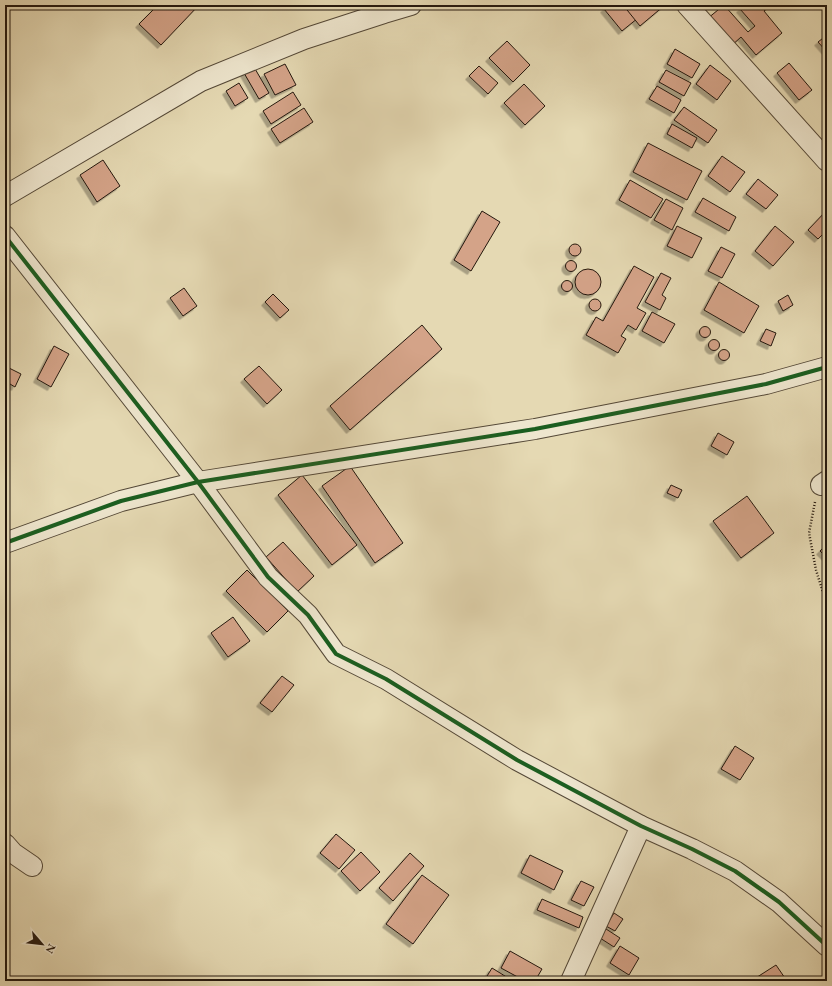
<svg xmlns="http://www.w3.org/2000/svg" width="832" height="986" font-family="'EB Garamond',serif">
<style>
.building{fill:#d4a388;stroke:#24180e;filter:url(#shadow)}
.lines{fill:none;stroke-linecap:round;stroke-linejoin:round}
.street-casing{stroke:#544837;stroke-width:22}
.path{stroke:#24180e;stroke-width:2.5;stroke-dasharray:1 2;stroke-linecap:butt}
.street{stroke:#eee6ce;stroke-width:20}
.cycleway-casing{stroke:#eee6ce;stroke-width:6}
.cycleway{stroke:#1b5e20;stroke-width:4}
</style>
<defs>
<filter id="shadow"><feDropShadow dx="-3.5" dy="3.5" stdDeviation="0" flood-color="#0004"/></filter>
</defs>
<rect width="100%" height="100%" fill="#e5d9b3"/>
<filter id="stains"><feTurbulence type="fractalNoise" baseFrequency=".005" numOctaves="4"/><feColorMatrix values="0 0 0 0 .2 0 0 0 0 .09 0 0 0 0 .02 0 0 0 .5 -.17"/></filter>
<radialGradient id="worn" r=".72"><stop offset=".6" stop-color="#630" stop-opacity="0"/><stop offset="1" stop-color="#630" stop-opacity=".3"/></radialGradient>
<g class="building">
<polygon points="158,5 199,5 161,45 139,24"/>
<polygon points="609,5 627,5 638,18 622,31 604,9"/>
<polygon points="623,5 665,5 640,26"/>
<polygon points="724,5 748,32 755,26 740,9 745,5 769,5 770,6 764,11 782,33 756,55 741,37 730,47 707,19"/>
<polygon points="827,35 827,52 818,42"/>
<polygon points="507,41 530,65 513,82 489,58"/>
<polygon points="675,49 700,64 692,78 667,64"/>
<polygon points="789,63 812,90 799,100 777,73"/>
<polygon points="285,64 296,85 275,95 264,74"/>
<polygon points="710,65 731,81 717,100 696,84"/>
<polygon points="479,66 498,83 488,94 469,76"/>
<polygon points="254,67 269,93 259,99 244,73"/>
<polygon points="666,70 691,83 684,96 659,82"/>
<polygon points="239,83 248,98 235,106 226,91"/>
<polygon points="524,84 545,106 525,125 504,103"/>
<polygon points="657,86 681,100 674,113 649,99"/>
<polygon points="293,92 301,105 271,124 263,111"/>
<polygon points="684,107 717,130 708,143 674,120"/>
<polygon points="304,108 313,122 280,143 271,129"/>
<polygon points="672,124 697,138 692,148 667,134"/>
<polygon points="648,143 702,171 687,200 633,172"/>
<polygon points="722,156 745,172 730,192 708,176"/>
<polygon points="103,160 120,186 97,202 80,175"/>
<polygon points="758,179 778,195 766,209 746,194"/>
<polygon points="630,180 663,199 651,218 619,200"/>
<polygon points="703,198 736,217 729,231 695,212"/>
<polygon points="666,199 683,208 672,230 654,220"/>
<polygon points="827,210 827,230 818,239 808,230"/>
<polygon points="482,211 500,222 471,271 454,260"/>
<polygon points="677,226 702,238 692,258 667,246"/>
<polygon points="775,226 794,242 773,266 755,251"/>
<circle cx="575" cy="250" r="6"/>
<polygon points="721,247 735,254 722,278 708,271"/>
<circle cx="571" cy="266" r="5.5"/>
<polygon points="634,266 654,277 637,308 646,313 636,330 628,325 621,336 626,339 618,353 586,335 596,317 603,321"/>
<circle cx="588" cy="282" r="13"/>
<polygon points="661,273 671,278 662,295 666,298 660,310 645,302"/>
<circle cx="567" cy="286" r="5.5"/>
<polygon points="719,282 759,306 744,333 704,310"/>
<polygon points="184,288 197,306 183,316 170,298"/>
<polygon points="273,294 289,310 280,318 265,302"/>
<polygon points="788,295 793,305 783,311 778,301"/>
<circle cx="595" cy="305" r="6"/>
<polygon points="652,312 675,324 664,343 642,331"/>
<polygon points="422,325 442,349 350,430 330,406"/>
<circle cx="705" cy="332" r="5.5"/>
<polygon points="766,329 776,333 771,346 760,341"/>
<circle cx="714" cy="345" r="5.5"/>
<polygon points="54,346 69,354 51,387 37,379"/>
<circle cx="724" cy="355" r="5.5"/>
<polygon points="5,366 21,374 15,387 5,381"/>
<polygon points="259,366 282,390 267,404 244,379"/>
<polygon points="718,433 734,442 727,455 711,446"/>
<polygon points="350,466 403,543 375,563 322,486"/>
<polygon points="302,475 357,545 332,565 278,495"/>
<polygon points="671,485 682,490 678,498 667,493"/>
<polygon points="747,496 774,533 741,558 713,521"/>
<polygon points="283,542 314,576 297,592 266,557"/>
<polygon points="827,544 827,558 820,551"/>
<polygon points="247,570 288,611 267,632 226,591"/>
<polygon points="233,617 250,641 228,657 211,633"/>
<polygon points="282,676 294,685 272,712 260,703"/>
<polygon points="735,746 754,758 740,780 721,769"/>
<polygon points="336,834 355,850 339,869 320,853"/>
<polygon points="361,852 380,872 360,891 341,871"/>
<polygon points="410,853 424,866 393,901 379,888"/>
<polygon points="530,855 563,871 554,890 521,873"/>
<polygon points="422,875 449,895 413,944 386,924"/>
<polygon points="581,881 594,887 584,906 571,900"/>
<polygon points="542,899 583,917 579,928 537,910"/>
<polygon points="614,913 623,919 615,931 606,926"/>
<polygon points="606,929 620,938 614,947 600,938"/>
<polygon points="620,946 639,958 629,975 610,963"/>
<polygon points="510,951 542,969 535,981 525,981 501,968"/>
<polygon points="776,965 787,981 751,981"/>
<polygon points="492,968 513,981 484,981"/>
</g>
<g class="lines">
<g class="street-casing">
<g id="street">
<polyline points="687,5 827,161"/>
<polyline points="5,196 201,81 304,39 384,13 411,5"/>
<polyline points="5,236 198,482 268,577 308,615 336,654 386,679 517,760 641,826 692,849 735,871 779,902 827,946"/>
<polyline points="821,485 827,481"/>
<polyline points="5,543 121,501 198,482 535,429 766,384 827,367"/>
<polyline points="5,844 13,853 32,866"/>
<polyline points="571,981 641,826"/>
</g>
</g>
<polyline class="path" points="815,502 809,533 816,570 827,605"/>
<use href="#street" class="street"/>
<g class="cycleway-casing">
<g id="cycleway">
<polyline points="5,236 198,482 268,577 308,615 336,654 386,679 517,760 641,826 692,849 735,871 779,902 827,946"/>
<polyline points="5,543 121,501 198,482 535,429 766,384 827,367"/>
</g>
</g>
<use href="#cycleway" class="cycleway"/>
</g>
<rect width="832" height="986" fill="none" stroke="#e5d9b3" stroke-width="20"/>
<rect x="6" y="6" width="820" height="974" fill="none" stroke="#24180e" stroke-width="2"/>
<rect x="10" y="10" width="812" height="966" fill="none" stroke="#24180e"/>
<g transform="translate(42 944) rotate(118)" stroke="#eee6ce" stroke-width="3" paint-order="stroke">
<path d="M0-3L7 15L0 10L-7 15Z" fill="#24180e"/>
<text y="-6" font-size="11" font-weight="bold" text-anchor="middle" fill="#24180e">N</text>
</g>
<rect width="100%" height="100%" filter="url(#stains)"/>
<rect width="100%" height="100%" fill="url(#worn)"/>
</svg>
